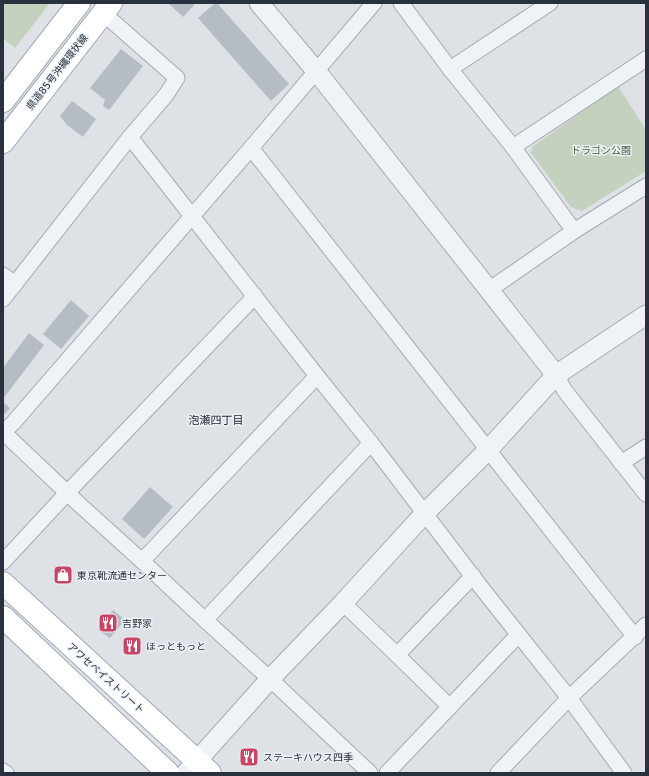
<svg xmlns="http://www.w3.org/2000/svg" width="649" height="776" font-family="'DejaVu Sans','Noto Sans JP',sans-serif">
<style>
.green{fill:#c5d1bf}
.building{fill:#b5bcc4}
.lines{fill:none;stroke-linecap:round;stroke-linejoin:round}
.minor-casing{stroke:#a4a9b1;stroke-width:17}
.tertiary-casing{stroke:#a4a9b1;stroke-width:21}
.primary-casing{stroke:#9ea8b2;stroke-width:24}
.minor{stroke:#f0f3f6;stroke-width:15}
.tertiary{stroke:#f0f3f6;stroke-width:19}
.primary{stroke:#fff;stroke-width:22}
.labels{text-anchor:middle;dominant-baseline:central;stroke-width:3;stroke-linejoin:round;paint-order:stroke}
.street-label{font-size:10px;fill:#28313d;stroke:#edf1f5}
.park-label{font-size:10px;fill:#3f5935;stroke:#edf1f5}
.poi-label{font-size:10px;fill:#28313d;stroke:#edf1f5;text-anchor:start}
.neighbourhood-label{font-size:11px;fill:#1a222e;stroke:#edf1f5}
</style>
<rect width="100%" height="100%" fill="#dee2e7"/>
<g class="green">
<polygon points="3,3 50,3 15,48 3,38"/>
<polygon points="618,86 646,130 646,171 582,211 571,207 531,153 532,147"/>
</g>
<g class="building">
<polygon points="168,3 196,3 183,17"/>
<polygon points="215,3 217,3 289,84 271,101 198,18"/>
<polygon points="121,49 143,66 109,110 103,106 105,100 90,88"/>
<polygon points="72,101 96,119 83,137 67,125 60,116"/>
<polygon points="71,300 89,316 61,349 43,334"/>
<polygon points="29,333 44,345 3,399 3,368"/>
<polygon points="3,402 10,408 5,414 3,412"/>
<polygon points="150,487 173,507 144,539 122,519"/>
<polygon points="113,610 125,620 110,638 98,630"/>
</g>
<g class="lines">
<g class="minor-casing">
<g id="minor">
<polyline points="401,3 450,69 513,147 574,231"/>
<polyline points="450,69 550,3"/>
<polyline points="130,137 317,376 371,443 480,586 569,698 624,773"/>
<polyline points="513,147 646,59"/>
<polyline points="251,148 635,637"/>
<polyline points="3,275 15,284"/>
<polyline points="489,290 574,231 646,186"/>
<polyline points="3,299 130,137 166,95 177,78 103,13"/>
<polyline points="556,375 565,391 646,494"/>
<polyline points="3,432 80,505 142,561 205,620 270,679 370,773"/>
<polyline points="4,432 14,422 251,148 374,3"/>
<polyline points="621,463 646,447"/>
<polyline points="142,561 317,376"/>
<polyline points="3,562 67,493 255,296"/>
<polyline points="343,603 397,655 450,707"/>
<polyline points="205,620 371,443"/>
<polyline points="397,655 473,576"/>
<polyline points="3,771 6,773"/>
<polyline points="387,773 518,635"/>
<polyline points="498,773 569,698 646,625"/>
</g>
</g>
<g class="tertiary-casing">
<g id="tertiary">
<polyline points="259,3 317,72 556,375"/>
<polyline points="186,773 270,679 343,603 425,513 488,450 556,375 646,315"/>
</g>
</g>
<g class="primary-casing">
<g id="primary">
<polyline points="3,101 79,3"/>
<polyline points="3,142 111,3"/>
<polyline points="3,583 210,773"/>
<polyline points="3,617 168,773"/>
</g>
</g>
<use href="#minor" class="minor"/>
<use href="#tertiary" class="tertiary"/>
<use href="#primary" class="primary"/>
</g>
<defs>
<g id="shop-square" transform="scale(1)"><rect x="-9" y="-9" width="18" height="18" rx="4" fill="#ca4564" stroke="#edf1f5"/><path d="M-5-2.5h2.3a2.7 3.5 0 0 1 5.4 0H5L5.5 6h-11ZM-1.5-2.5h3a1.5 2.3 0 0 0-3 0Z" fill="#fff"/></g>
<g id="restaurant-square" transform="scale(1)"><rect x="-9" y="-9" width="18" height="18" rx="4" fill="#ca4564" stroke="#edf1f5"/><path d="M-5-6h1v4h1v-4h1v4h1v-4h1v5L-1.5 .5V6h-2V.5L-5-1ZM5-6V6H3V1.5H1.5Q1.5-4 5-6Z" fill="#fff"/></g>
</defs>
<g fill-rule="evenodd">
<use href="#shop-square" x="63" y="575"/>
<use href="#restaurant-square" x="108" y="623"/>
<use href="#restaurant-square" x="132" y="646"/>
<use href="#restaurant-square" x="249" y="757"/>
</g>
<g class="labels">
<g class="street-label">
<text transform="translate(57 72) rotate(-52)">県道85号沖縄環状線</text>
<text transform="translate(106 678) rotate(42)">アワセベイストリート</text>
</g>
<g class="park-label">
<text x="601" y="150">ドラゴン公園</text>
</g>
<g class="poi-label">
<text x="77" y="575">東京靴流通センター</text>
<text x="122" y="623">吉野家</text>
<text x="146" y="646">ほっともっと</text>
<text x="263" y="757">ステーキハウス四季</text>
</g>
<g class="neighbourhood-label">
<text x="216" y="420">泡瀬四丁目</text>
</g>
</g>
<rect width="649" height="776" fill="none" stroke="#28313d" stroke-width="8"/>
</svg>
